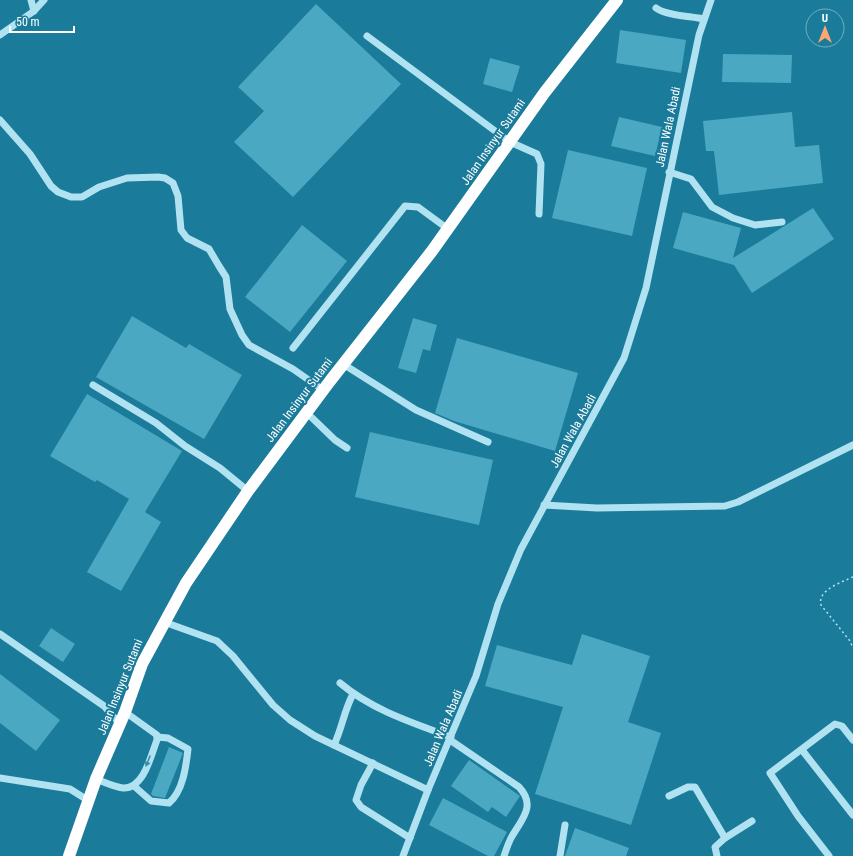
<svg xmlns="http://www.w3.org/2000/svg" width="853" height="856" font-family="'Roboto Condensed',sans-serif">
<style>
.building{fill:#4ba8c3}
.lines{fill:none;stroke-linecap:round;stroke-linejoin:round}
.path{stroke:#b0e2f1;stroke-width:1.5;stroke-dasharray:2 3;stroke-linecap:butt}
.minor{stroke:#b0e2f1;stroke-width:7}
.highway{stroke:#fff;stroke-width:12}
.oneway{fill:#3890ab}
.labels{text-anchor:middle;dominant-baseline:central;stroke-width:4;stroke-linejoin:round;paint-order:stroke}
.street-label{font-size:12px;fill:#fff;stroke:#1a7b9a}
</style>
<rect width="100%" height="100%" fill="#1a7b9a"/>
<g class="building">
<polygon points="316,4 401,84 293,197 234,142 264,111 238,87"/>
<polygon points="620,30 686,40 681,73 616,63"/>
<polygon points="723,54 792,55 791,83 722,82"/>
<polygon points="490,58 520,66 512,92 483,84"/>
<polygon points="792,112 795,147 819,145 823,183 719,195 714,151 706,151 703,121"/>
<polygon points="619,117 662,127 655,156 611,146"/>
<polygon points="568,150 647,168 632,236 552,218"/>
<polygon points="813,208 834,239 752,293 734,265 673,248 683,212 741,228 733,258"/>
<polygon points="302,225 347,261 290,332 245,297"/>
<polygon points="132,316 186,348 189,344 242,375 204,439 96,377"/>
<polygon points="413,318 437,325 430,351 423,349 416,373 398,368"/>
<polygon points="457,338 578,373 555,451 454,421 435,413"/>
<polygon points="87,394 182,451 145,512 161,522 121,591 87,572 129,499 97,480 95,482 50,456"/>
<polygon points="370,432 493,460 479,525 355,497"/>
<polygon points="51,628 75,644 63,662 39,646"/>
<polygon points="582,634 650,656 628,722 661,733 631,825 535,794 563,707 485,686 497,645 572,665"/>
<polygon points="0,674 60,720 36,751 0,723"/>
<polygon points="169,747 183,753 165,798 153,796 151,794"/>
<polygon points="469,760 520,796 506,817 492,807 488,812 451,786"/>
<polygon points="443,798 507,832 494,856 488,856 429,825"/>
<polygon points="575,828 629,848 626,856 565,856"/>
</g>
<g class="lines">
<path class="path" d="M853 577C842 582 817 590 821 605L850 641 853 648"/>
<g class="minor">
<polyline points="31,0 34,11"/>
<path d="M656 8C667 16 690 16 704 19"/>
<polyline points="0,35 34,11 44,0"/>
<polyline points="367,36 510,142 537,154 541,164 539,214"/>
<polyline points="0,120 30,154 51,186 58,192 71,197 82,197 99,187 127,178 158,177 165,178 173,183 178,196 181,230 187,238 209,249 219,266 226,277 230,309 242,335 249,345 293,369 323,390"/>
<polyline points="669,172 691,179 712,207 733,218 755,225 782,222"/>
<polyline points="293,348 405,206 418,207 448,229"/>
<polyline points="343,364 416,410 488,442"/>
<polyline points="93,385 156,423 185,446 220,468 248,491"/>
<polyline points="307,413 335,440 347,448"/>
<polyline points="544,505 597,508 725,506 738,502 853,445"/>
<polyline points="164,622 217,641 233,656 273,705 290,720 315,736 428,790"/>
<polyline points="0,634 104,706 120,724"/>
<path d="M340 683C372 710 413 723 451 737"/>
<path d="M450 740 519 787C537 806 521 820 511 838 508 844 506 850 504 856"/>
<path d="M334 745C342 728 344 711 353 694"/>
<polyline points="802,750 853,815"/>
<polyline points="373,763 361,785 356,800 361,807 410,838"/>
<polyline points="0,778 70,789 89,801"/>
<path d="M96 779C104 782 114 787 123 788 144 789 151 755 157 740V735L125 712"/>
<path d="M134 786 151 801 169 803C183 791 186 767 188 749L168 738 157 737"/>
<polyline points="669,796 688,787 695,787 725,838"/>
<polyline points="403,856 428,790 476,676 498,604 521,549 624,358 646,288 699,35 711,0"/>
<polyline points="560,856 565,825"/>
<polyline points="717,856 715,847 725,838 752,821"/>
<polyline points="829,856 798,816 770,773 835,724 842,726 853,740"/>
</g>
<polyline class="highway" points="69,856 96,779 125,712 142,664 186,583 248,491 330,381 432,251 545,92 617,0"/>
</g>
<defs><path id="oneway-solid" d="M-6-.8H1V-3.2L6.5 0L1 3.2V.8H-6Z"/></defs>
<use class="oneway" href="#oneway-solid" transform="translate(148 761) rotate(112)"/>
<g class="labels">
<g class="street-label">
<text transform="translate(668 127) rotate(-78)">Jalan Wala Abadi</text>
<text transform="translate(493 142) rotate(-55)">Jalan Insinyur Sutami</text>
<text transform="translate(299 400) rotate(-53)">Jalan Insinyur Sutami</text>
<text transform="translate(573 431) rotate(-61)">Jalan Wala Abadi</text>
<text transform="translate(120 687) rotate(-68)">Jalan Insinyur Sutami</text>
<text transform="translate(443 728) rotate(-67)">Jalan Wala Abadi</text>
</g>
</g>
<g transform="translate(825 28)"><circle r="19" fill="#1a7b9a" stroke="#76b0c2"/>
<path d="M0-3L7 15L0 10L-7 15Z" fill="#ffa770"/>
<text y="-6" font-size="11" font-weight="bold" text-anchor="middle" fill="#ffffff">U</text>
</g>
<path d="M10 26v6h64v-6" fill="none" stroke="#ffffff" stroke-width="2"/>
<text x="16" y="26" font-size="12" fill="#ffffff" stroke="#1a7b9a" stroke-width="3" paint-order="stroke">50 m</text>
</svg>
